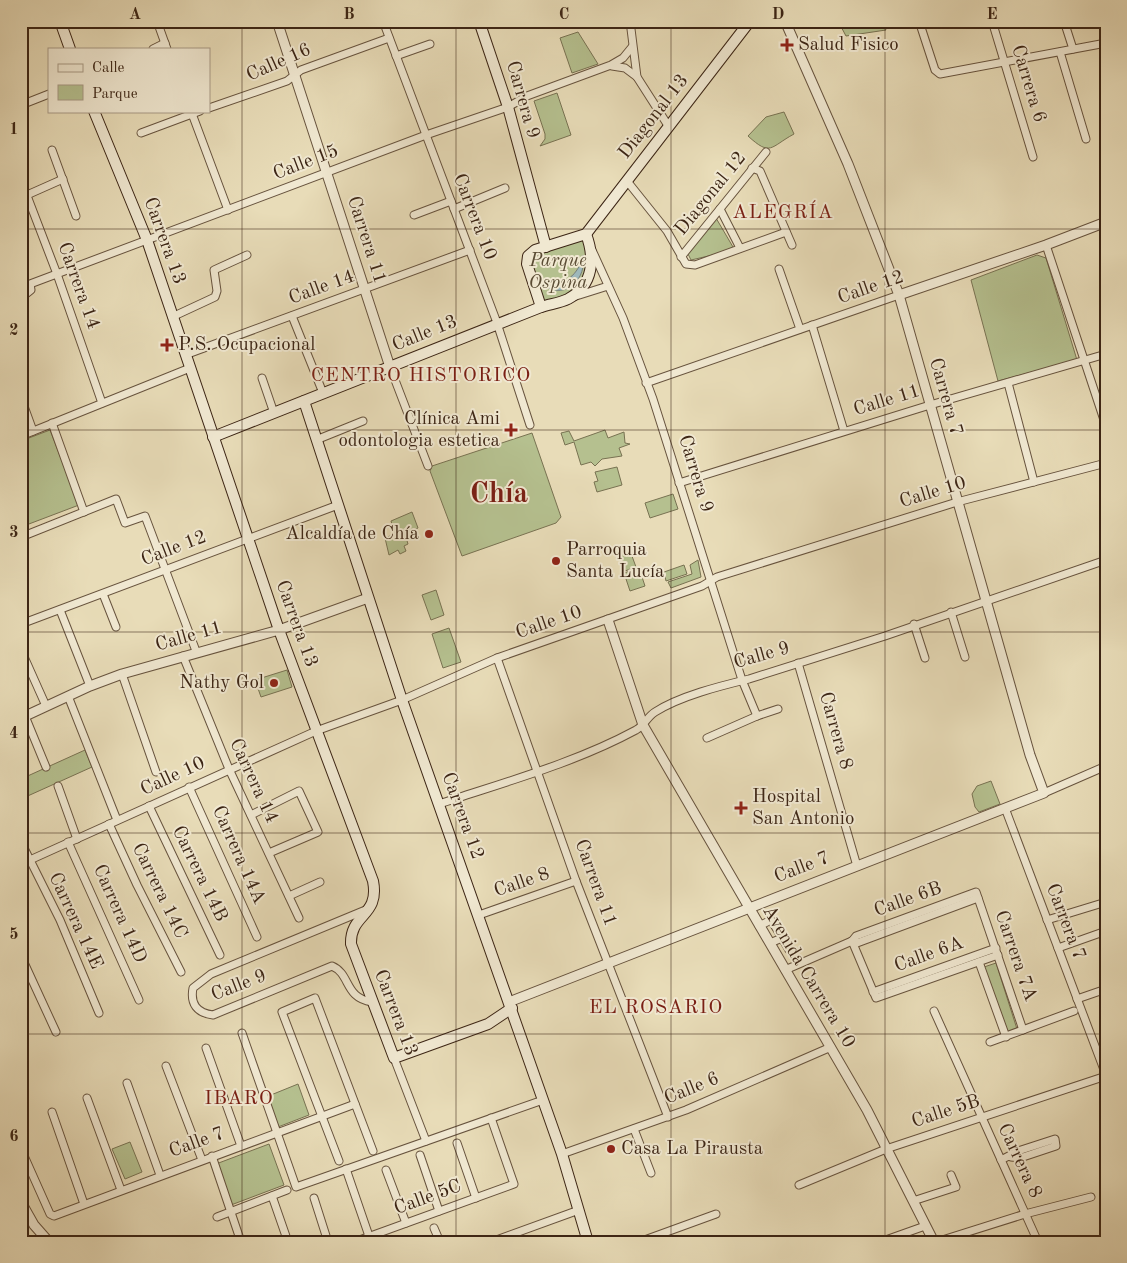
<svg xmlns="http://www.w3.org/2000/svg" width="1127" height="1263" font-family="'Old Standard TT',serif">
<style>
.green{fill:#b5c08f;stroke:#787252}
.water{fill:#9eb8bb;stroke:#777d79}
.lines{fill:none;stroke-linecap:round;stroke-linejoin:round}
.minor-casing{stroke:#67533e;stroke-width:9}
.tertiary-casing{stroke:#67533e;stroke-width:11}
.secondary-casing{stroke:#3c2515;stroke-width:12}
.minor{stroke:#f0e8d1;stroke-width:7}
.tertiary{stroke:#f0e8d1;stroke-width:9}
.secondary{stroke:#f0e8d1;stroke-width:10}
.grid{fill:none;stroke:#3c2515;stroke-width:1;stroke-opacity:0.55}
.poi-dot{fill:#8f2418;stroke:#f0e8d1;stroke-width:2}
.labels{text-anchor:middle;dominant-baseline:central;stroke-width:4;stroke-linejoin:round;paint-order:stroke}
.poi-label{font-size:19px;fill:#3c2515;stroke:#f0e8d1;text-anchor:start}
.street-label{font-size:19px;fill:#3c2515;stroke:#f0e8d1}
.park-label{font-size:19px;font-style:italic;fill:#5a4c34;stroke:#f0e8d1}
.neighbourhood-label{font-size:20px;letter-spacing:1px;fill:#7a1f14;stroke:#f0e8d1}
.town-label{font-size:29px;font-weight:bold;fill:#7a1f14;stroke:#f0e8d1}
.neatline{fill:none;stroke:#3c2515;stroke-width:2}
.grid-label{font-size:16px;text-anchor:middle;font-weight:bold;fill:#3c2515}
</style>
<rect width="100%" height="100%" fill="#e8dcb8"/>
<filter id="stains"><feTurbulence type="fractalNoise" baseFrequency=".004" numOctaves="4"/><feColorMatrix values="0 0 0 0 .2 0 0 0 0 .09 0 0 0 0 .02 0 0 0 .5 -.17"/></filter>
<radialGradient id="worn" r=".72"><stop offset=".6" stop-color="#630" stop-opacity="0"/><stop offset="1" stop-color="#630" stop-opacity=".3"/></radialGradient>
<g class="green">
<polygon points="838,21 882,21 886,30 846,36"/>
<polygon points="578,32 598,64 572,73 560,38"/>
<polygon points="557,93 571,135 540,146 545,139 545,134 534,101"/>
<path d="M784 112 794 134C770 147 771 157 748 136L766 117Z"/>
<polygon points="716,218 733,247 726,252 691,260 688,254"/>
<polygon points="585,237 589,247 583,282 567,295 542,302 529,258 531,255"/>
<polygon points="1037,255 1046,258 1077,360 998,381 971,280"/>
<polygon points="50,430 79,505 21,527 21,441"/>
<polygon points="605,430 608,438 624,432 625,443 630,444 619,448 622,456 602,459 595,466 591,462 581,465 574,442 565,445 561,433 569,431 574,441"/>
<polygon points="532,433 561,517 556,523 462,556 430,471 432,466"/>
<polygon points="617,467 622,485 597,492 594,482 598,481 595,472"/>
<polygon points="673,494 678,509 650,518 645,503"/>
<polygon points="412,512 418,528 405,534 408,544 404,546 406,551 400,554 398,550 389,555 385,538 395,534 391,521"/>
<polygon points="629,548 636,567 625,571 619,551"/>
<polygon points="698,560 701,577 671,588 668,582 692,574 690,565"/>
<polygon points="684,565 687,574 666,581 664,572"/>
<polygon points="639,568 645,586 630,591 624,573"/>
<polygon points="436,590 444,615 431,620 422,595"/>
<polygon points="449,628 461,662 443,668 432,634"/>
<polygon points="287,670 292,687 261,697 255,680"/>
<polygon points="85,750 92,767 21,799 21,779"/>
<polygon points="991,781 1000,804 979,812 975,807 972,794 977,786"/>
<polygon points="996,963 1017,1029 1008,1032 984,967"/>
<polygon points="298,1084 309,1115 278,1127 266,1097"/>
<polygon points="130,1142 142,1172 125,1179 112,1149"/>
<polygon points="269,1144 284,1185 231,1205 216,1164"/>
</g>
<path class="water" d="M583 255C587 278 567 300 544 286 564 286 579 275 583 255Z"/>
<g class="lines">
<g class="minor-casing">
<g id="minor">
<polyline points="157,21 167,49"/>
<polyline points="383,21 496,320 530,425"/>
<polyline points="630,21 637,77 669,127"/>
<polyline points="919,21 935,70 940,74 1106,43"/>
<polyline points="992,21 1033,157"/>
<polyline points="1064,21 1073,49"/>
<polyline points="153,49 165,43"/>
<polyline points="1060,52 1086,139"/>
<polyline points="396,56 430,44"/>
<polyline points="612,66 625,68 637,77"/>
<polyline points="21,105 49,94"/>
<polyline points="209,108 287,81 301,70 389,38"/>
<polyline points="191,111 228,210"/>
<polyline points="141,133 200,111"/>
<polyline points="52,150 76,216"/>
<polyline points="752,168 760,171 792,245"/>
<polyline points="21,180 57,274 102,403"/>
<polyline points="627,181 667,231 686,264 695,265 786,232"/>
<polyline points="27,195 63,179"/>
<polyline points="454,209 505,188"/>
<polyline points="720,209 740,248"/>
<polyline points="414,215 451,201"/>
<polyline points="1046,245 1106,426"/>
<polyline points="592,250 623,318 653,399 742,680 757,716"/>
<polyline points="681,257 766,152"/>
<polyline points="779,269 800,329"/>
<polyline points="573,297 608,286"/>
<polyline points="21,298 31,290 30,284 426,135 508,107 527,96 611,65 623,58 632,47"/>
<polyline points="292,316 323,393"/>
<polyline points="172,317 215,297 217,291 214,270 247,255"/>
<polyline points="812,325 844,431"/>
<polyline points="185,355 470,250"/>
<polyline points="390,367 428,466"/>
<polyline points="262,378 274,413"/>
<polyline points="646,383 899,295"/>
<polyline points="1008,383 1034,482"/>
<polyline points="21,398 33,431"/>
<polyline points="52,423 84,512"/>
<polyline points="21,436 190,368"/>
<polyline points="316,440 363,421"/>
<polyline points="679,483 930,405 1106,354"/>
<polyline points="21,537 116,499 125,523 145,516 196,651"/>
<polyline points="103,594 116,627"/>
<polyline points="60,610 90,686"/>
<polyline points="951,612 965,657"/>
<polyline points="21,624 338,505"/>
<polyline points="914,624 925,658"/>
<polyline points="21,650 46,706"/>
<polyline points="183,656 229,769 299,918"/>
<polyline points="497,658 576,881 668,1117"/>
<polyline points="798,663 857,866"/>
<polyline points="122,674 156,772"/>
<polyline points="68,696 117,820"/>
<polyline points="25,716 46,767"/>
<polyline points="707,738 757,716 778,709"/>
<polyline points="58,786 77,839"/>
<polyline points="189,787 257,937"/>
<polyline points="1044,793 1106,766"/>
<path d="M439 804C505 782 575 763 636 730 644 726 647 717 655 712 680 696 720 686 749 679L885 636 1106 560"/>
<polyline points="149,806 220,955"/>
<polyline points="1005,808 1106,1075"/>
<polyline points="251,815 299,791 318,832 269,853"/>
<polyline points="109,824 137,885 181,972"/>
<polyline points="21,842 60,920 99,1013"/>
<polyline points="68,842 139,1000"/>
<polyline points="21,864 316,731 402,700 497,658 702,586 717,577 957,502 1106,463"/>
<polyline points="289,896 320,882"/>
<path d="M368 909 211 974 193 988C190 1004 197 1013 213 1015L332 966C351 974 344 998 372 1002"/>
<polyline points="479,915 576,881"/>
<polyline points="1047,920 1106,902"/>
<polyline points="759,926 771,920 782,938 770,943"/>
<polyline points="782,938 789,950"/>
<polyline points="852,941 876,998 998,955"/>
<polyline points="852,941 857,943 978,898"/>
<polyline points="1058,948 1106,931"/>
<polyline points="21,956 56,1032"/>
<polyline points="979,962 1006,1037"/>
<polyline points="785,970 852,941 856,936 976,892 1023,1030"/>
<polyline points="873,992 996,948"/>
<polyline points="1077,999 1106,989"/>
<polyline points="934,1011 1038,1242"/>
<polyline points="242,1033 296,1187 543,1100"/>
<polyline points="990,1042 1074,1011"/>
<polyline points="206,1048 241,1146"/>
<polyline points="394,1058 426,1141"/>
<polyline points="166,1066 202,1160"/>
<polyline points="127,1083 160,1175"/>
<polyline points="87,1098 121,1190"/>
<polyline points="52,1112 84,1204"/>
<polyline points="634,1129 651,1173"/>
<polyline points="457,1143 476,1198"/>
<polyline points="21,1149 50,1214 54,1216 355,1104"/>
<polyline points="562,1154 686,1110 831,1047"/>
<polyline points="420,1155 439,1211"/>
<polyline points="212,1156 241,1242"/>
<polyline points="1001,1160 1018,1151 1055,1139 1056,1146 1020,1158 1011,1157"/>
<polyline points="339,1161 282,1012 315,998 373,1151"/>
<polyline points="346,1169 369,1236"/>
<polyline points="386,1170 406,1223"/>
<polyline points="799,1185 886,1149 1106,1076"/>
<polyline points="272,1196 288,1242"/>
<polyline points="314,1198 328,1242"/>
<polyline points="913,1201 956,1187 951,1175"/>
<polyline points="217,1217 287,1190"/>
<polyline points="434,1228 440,1242"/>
<polyline points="354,1242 514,1184 491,1118"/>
<polyline points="491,1242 579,1210"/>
<polyline points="639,1242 716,1214"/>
<polyline points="880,1242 925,1226"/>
<polyline points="936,1242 1025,1214 1091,1197"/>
</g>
</g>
<g class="tertiary-casing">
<g id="tertiary">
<polyline points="277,21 390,367"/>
<polyline points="899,295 1046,245 1106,222"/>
<polyline points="608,620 643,725 867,1110 934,1242"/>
<polyline points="21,718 90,686 122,674 279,630 368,598"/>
<polyline points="509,1002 1044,793 1030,755 899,295 848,164 785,21"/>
<polyline points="21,1202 34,1225 49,1242"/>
</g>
</g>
<g class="secondary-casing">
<g id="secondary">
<polyline points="60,21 70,49"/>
<polyline points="479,21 508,107 546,247"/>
<path d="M94 111 147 240 279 630 373 881C380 917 350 913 351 944L394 1058 488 1024 512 1008"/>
<polyline points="541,307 527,264 528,256 535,250 586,234 750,21"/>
<polyline points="304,401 402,700 562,1154 588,1242"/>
<path d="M213 437 541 307C550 304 560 303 568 299 594 285 595 258 586 234"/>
</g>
</g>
<use href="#minor" class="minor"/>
<use href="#tertiary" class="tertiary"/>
<use href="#secondary" class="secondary"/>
</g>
<path class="grid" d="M242 21V1242M456 21V1242M671 21V1242M885 21V1242M21 229H1106M21 430H1106M21 632H1106M21 833H1106M21 1034H1106"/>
<g class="poi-dot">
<path d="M784.5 37.5h5v5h5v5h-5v5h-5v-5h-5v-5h5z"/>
<path d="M164.5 337.5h5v5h5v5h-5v5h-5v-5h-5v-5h5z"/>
<path d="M508.5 422.5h5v5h5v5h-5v5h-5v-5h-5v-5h5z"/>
<circle cx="429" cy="534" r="5"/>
<circle cx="556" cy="561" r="5"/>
<circle cx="274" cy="683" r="5"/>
<path d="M738.5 800.5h5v5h5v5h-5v5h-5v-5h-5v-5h5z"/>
<circle cx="611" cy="1149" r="5"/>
</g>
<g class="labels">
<g class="poi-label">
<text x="798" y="45">Salud Fisico</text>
<text x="178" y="345">P.S. Ocupacional</text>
<text x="500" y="419" text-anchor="end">Clínica Ami<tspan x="500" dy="22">odontologia estetica</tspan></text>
<text x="419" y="534" text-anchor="end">Alcaldía de Chía</text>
<text x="566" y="550">Parroquia<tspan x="566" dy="22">Santa Lucía</tspan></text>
<text x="264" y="683" text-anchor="end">Nathy Gol</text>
<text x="752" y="797">Hospital<tspan x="752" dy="22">San Antonio</tspan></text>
<text x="621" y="1149">Casa La Pirausta</text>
</g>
<g class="street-label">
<text transform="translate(279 63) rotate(-24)">Calle 16</text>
<text transform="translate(1028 84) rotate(73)">Carrera 6</text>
<text transform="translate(522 100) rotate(74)">Carrera 9</text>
<text transform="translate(654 117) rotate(-52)">Diagonal 13</text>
<text transform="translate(306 163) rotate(-21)">Calle 15</text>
<text transform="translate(711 194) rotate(-51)">Diagonal 12</text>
<text transform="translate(474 217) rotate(69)">Carrera 10</text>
<text transform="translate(366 240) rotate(72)">Carrera 11</text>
<text transform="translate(164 241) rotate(70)">Carrera 13</text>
<text transform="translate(78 286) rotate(70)">Carrera 14</text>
<text transform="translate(322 288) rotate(-20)">Calle 14</text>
<text transform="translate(871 288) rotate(-19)">Calle 12</text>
<text transform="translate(425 334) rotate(-22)">Calle 13</text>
<text transform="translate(945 397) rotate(74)">Carrera 7</text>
<text transform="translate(887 401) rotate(-17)">Calle 11</text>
<text transform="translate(695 474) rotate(73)">Carrera 9</text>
<text transform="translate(933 493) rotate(-17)">Calle 10</text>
<text transform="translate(174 549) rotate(-21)">Calle 12</text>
<text transform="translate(549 623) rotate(-19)">Calle 10</text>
<text transform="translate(296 624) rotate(70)">Carrera 13</text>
<text transform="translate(189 637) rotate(-16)">Calle 11</text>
<text transform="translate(762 656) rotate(-16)">Calle 9</text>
<text transform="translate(835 731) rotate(74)">Carrera 8</text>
<text transform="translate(173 777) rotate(-25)">Calle 10</text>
<text transform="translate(253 781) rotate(65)">Carrera 14</text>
<text transform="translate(462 816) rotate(70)">Carrera 12</text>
<text transform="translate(238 855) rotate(66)">Carrera 14A</text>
<text transform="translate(802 868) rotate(-21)">Calle 7</text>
<text transform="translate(199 874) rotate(64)">Carrera 14B</text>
<text transform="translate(522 883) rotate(-19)">Calle 8</text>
<text transform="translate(595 883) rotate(70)">Carrera 11</text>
<text transform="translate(159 891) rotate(64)">Carrera 14C</text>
<text transform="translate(908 900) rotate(-20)">Calle 6B</text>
<text transform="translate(119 914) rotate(66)">Carrera 14D</text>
<text transform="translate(75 921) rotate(65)">Carrera 14E</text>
<text transform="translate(1065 922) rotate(69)">Carrera 7</text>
<text transform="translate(929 955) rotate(-20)">Calle 6A</text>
<text transform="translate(1015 956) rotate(71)">Carrera 7A</text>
<text transform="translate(808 977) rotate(59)">Avenida Carrera 10</text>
<text transform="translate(239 986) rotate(-21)">Calle 9</text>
<text transform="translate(395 1013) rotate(69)">Carrera 13</text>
<text transform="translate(692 1089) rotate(-22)">Calle 6</text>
<text transform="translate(946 1112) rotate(-18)">Calle 5B</text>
<text transform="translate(197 1143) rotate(-20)">Calle 7</text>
<text transform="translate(1019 1161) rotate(65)">Carrera 8</text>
<text transform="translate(428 1198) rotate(-20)">Calle 5C</text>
</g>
<g class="park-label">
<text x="558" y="261">Parque<tspan x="558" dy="22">Ospina</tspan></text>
</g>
<g class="neighbourhood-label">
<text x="783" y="213">ALEGRÍA</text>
<text x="421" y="376">CENTRO HISTORICO</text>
<text x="656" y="1008">EL ROSARIO</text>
<text x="239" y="1099">IBARO</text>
</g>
<g class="town-label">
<text x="499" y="494">Chía</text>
</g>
</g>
<rect width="1127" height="1263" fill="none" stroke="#e8dcb8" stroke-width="55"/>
<rect x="48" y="48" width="162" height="65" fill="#f0e8d1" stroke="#a89a86"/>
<rect x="58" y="64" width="25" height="8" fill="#f0e8d1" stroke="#a89a86"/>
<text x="92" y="72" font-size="15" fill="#3c2515">Calle</text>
<rect x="58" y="85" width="25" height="15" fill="#b5c08f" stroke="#a89a86"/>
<text x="92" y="98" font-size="15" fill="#3c2515">Parque</text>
<rect x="28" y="28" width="1072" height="1208" class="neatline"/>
<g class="grid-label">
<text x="135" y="19">A</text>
<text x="349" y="19">B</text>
<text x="564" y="19">C</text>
<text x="778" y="19">D</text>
<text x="992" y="19">E</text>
<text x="14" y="134">1</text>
<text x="14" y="335">2</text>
<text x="14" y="537">3</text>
<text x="14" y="738">4</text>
<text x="14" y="939">5</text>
<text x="14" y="1141">6</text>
</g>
<rect width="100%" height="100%" filter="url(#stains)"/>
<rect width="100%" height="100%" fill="url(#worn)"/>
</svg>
